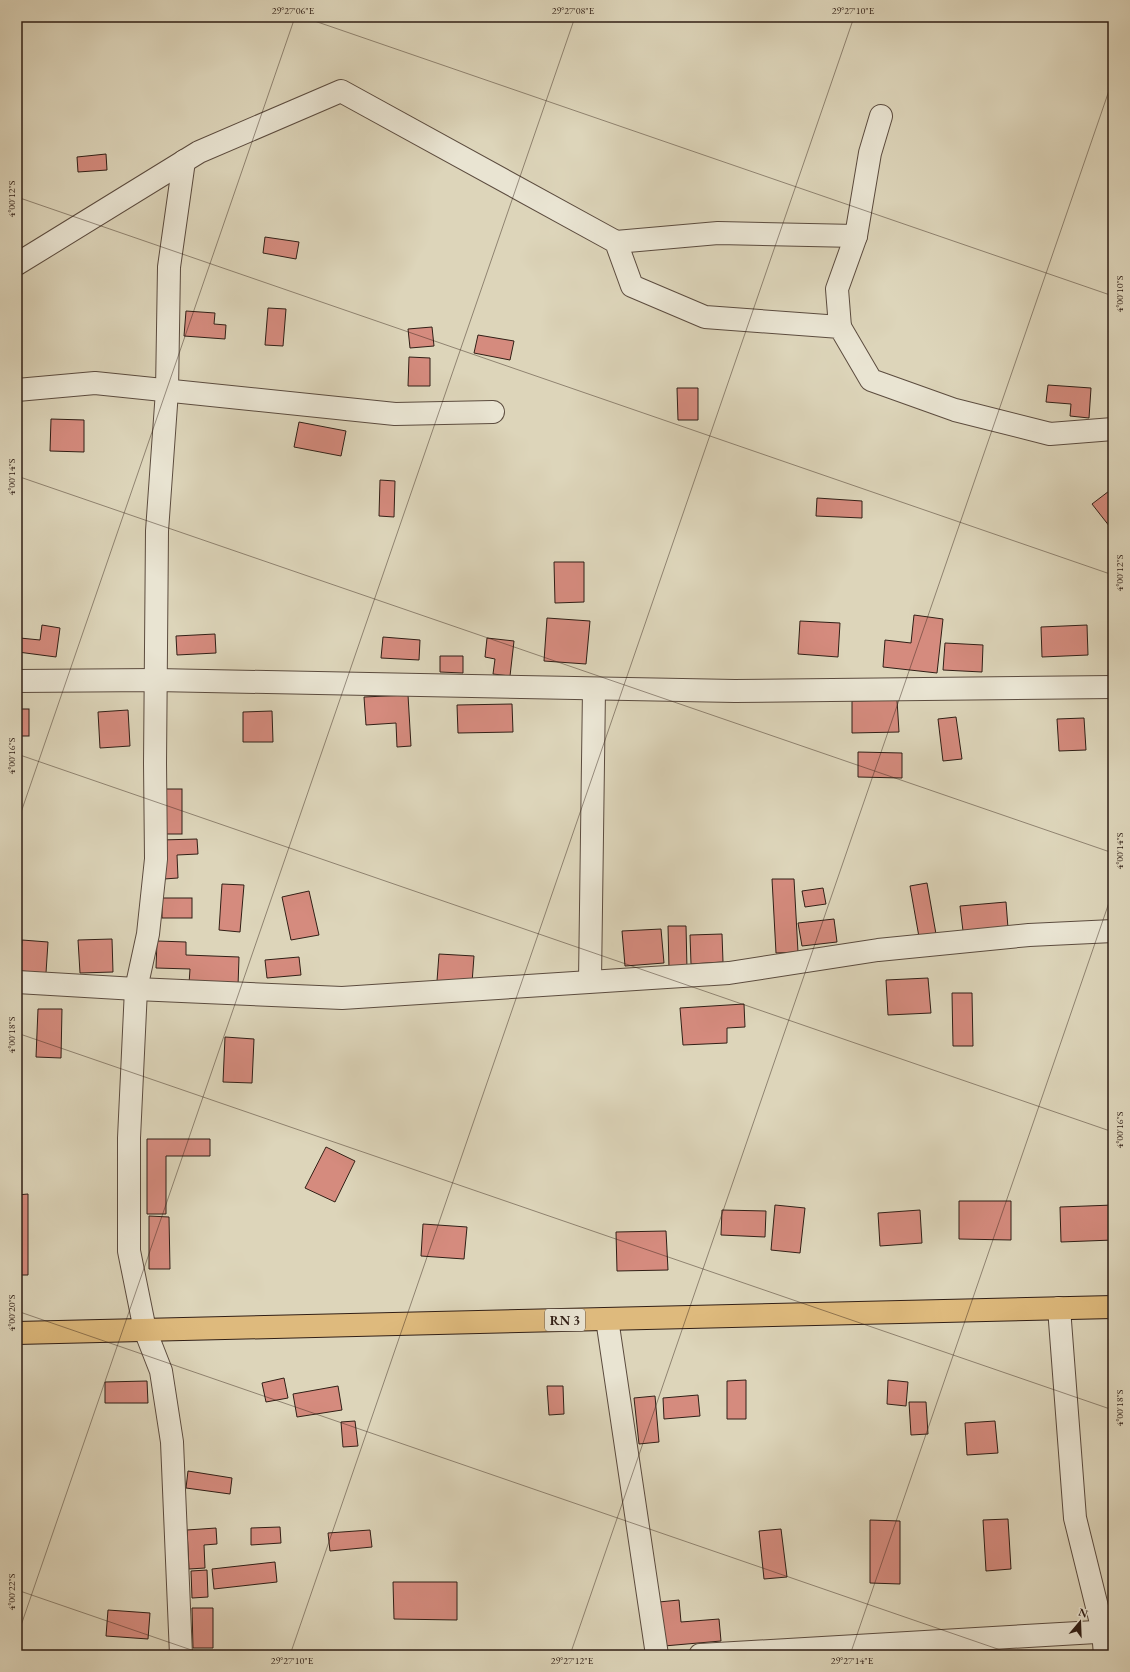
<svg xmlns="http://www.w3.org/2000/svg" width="1130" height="1672" font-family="'EB Garamond',serif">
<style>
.building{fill:#d58b7e;stroke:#311f16}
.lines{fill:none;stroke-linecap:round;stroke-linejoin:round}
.minor-casing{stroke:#5c4c3f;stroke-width:24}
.highway-casing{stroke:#311f16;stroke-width:24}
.minor{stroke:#e9e4d2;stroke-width:22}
.highway{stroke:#deba7d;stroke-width:22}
.ticks{fill:none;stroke:#311f16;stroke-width:1;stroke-opacity:0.45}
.labels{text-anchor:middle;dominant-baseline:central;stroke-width:3;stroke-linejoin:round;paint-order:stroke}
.shield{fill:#e9e4d2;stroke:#685a4e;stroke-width:1}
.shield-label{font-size:13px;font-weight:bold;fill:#311f16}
.neatline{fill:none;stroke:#311f16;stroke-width:1.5}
.ticks-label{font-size:10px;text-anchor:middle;fill:#311f16}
</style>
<rect width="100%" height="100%" fill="#ddd5ba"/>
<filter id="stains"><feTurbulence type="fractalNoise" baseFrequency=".005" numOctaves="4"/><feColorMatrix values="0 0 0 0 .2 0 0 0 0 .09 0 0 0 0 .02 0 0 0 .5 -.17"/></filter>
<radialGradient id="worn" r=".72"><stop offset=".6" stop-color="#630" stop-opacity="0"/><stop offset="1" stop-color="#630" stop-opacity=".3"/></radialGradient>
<g class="building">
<polygon points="106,154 107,170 78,172 77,157"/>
<polygon points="265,237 299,242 296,259 263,253"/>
<polygon points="268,308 286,309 283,346 265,345"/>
<polygon points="186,311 215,313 214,324 226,325 225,339 184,336"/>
<polygon points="432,327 434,346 410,348 408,329"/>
<polygon points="478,335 514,341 510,360 474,353"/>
<polygon points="409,357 430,358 430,386 408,386"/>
<polygon points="1048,385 1091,388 1089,418 1070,416 1071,404 1046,402"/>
<polygon points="677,388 698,388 698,420 678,420"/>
<polygon points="51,419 84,420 84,452 50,451"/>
<polygon points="299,422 346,431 341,456 294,447"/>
<polygon points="380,480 395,481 394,517 379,516"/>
<polygon points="1113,488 1113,524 1110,527 1092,504"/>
<polygon points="817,498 862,501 862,518 816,516"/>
<polygon points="554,562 584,562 584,602 555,603"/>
<polygon points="914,615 943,619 937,673 883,667 885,640 911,643"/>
<polygon points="547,618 590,621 586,664 544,661"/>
<polygon points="800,621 840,623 838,657 798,654"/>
<polygon points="42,625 60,628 56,657 18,652 20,638 40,640"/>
<polygon points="1087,625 1088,655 1042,657 1041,627"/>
<polygon points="215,634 216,653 177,655 176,636"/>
<polygon points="383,637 420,640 419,660 381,658"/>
<polygon points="487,638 514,641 510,676 493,674 495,659 485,657"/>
<polygon points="945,643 983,645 982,672 943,670"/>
<polygon points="440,656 463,656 463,673 440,672"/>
<polygon points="408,695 411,746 397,747 396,723 366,725 364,697"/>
<polygon points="897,700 899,732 852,733 852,701"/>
<polygon points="512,704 513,732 458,733 457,705"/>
<rect x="17" y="709" width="12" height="27"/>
<polygon points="128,710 130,746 100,748 98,712"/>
<polygon points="272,711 273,742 243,742 243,712"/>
<polygon points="956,717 962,759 943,761 938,719"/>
<polygon points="1084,718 1086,750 1059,751 1057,719"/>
<polygon points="858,752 902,753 902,778 858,777"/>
<rect x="162" y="789" width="20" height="45"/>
<polygon points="197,839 198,854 177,855 178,878 164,879 161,840"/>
<polygon points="772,879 794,879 798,952 776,953"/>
<polygon points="927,883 936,934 919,937 910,886"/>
<polygon points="222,884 244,885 240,932 219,930"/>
<polygon points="823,888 826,904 805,907 802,891"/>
<polygon points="309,891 319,935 291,940 282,897"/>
<rect x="162" y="898" width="30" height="20"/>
<polygon points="1006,902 1008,928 963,931 960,906"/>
<polygon points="834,919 837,942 802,946 798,923"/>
<polygon points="668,926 686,926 687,969 669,969"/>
<polygon points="661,929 664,963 625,966 622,931"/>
<polygon points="722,934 723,962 691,964 690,935"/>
<polygon points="112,939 113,972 80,973 78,940"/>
<polygon points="22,940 48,942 46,973 20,971"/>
<polygon points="157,941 186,942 186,955 239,957 238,986 189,984 190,969 156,968"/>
<polygon points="439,954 474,956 472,983 437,981"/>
<polygon points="299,957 301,975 267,978 265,960"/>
<polygon points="928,978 931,1013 888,1015 886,980"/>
<polygon points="952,993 972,993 973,1046 953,1046"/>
<polygon points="744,1004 745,1027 727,1028 727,1043 683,1045 680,1008"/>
<polygon points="38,1009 62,1009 61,1058 36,1057"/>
<polygon points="225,1037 254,1039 252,1083 223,1082"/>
<polygon points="147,1139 210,1139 210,1156 166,1156 166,1214 147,1214"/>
<polygon points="326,1147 355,1161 335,1202 305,1188"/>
<polygon points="28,1194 28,1275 17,1275 17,1195"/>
<polygon points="959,1201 1011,1201 1011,1240 959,1239"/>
<polygon points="775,1205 805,1208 800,1253 771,1250"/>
<polygon points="1113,1205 1113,1240 1061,1242 1060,1207"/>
<polygon points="722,1210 766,1211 765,1237 721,1235"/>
<polygon points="920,1210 922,1243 880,1246 878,1213"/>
<polygon points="149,1216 169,1217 170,1269 149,1269"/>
<polygon points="423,1224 467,1227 464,1259 421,1256"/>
<polygon points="666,1231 668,1270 617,1271 616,1232"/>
<polygon points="284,1378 288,1398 266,1402 262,1383"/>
<polygon points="746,1380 746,1419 727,1419 727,1381"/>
<polygon points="888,1380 908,1382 906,1406 887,1404"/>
<polygon points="147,1381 148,1403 105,1403 105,1382"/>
<polygon points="338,1386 342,1410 297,1417 293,1394"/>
<polygon points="547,1386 563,1386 564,1414 549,1415"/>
<polygon points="698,1395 700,1416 664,1419 663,1398"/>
<polygon points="655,1396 659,1442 639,1444 634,1398"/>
<polygon points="909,1402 926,1402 928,1434 911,1435"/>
<polygon points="355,1421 358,1446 343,1447 341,1422"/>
<polygon points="995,1421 998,1453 967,1455 965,1423"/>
<polygon points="188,1471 232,1478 230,1494 186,1488"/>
<polygon points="1008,1519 1011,1569 986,1571 983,1520"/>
<polygon points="870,1520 900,1521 900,1584 870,1583"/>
<polygon points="280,1527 281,1543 251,1545 251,1528"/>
<polygon points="216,1528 217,1544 204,1545 205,1568 189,1569 187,1530"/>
<polygon points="781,1529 787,1577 764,1579 759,1531"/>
<polygon points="370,1530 372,1547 330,1551 328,1533"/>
<polygon points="275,1562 277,1582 214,1589 212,1569"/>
<polygon points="207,1570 208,1597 192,1598 191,1571"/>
<polygon points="393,1582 457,1582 457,1620 394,1619"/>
<polygon points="679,1600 681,1622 719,1619 721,1641 664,1646 659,1602"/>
<polygon points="192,1608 213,1608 213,1648 193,1648"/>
<polygon points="108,1610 150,1613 148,1639 106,1636"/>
</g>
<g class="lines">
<g class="minor-casing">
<g id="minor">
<polyline points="616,242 718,233 856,236"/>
<polyline points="17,264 199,152 341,91 616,242 632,286 705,317 840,327 871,380 955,410 1050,434 1113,429"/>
<polyline points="840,327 837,289 856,236 870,153 881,116"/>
<polyline points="17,390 95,383 395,414 493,412"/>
<polyline points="17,681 156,680 735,691 1113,687"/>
<polyline points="590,981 594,689"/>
<polyline points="17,982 136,989 342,998 729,973 878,950 1029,935 1113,931"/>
<polyline points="1059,1308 1075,1518 1103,1631 1105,1655"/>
<polyline points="607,1319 657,1655"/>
<polyline points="181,1655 172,1442 161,1371 145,1330 129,1251 129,1138 136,989 148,934 156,859 155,763 157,531 167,391 169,267 184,161"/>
<polyline points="700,1655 1113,1631"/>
</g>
</g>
<g class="highway-casing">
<polyline id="highway" points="17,1333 1113,1307"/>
</g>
<use href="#minor" class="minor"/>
<use href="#highway" class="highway"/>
</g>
<path class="ticks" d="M303 17 1113 296M1112 17H1113M17 197 1113 575M17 476 1113 853M17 754 1113 1132M17 824 295 17M17 1033 1113 1410M17 1311 1015 1655M17 1590 206 1655M17 1637 575 17M290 1655 854 17M570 1655 1113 79M850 1655 1113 891"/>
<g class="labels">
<rect class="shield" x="545" y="1309" width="40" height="22" rx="3"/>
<g class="shield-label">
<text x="565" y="1320">RN 3</text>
</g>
</g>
<rect width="1130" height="1672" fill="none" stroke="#ddd5ba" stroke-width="44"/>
<g transform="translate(1080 1622) rotate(19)" stroke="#e9e4d2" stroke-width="3" paint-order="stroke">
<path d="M0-3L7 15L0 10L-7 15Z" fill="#311f16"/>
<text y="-6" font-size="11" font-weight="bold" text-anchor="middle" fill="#311f16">N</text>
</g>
<rect x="22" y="22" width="1086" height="1628" class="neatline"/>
<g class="ticks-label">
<text x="293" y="14">29°27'06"E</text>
<text x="573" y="14">29°27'08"E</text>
<text x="853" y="14">29°27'10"E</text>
<text transform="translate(11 199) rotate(-90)" y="4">4°00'12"S</text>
<text transform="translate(1119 294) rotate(-90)" y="4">4°00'10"S</text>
<text transform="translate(11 477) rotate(-90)" y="4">4°00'14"S</text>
<text transform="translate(1119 573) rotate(-90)" y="4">4°00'12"S</text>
<text transform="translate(11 756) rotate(-90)" y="4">4°00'16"S</text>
<text transform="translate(1119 851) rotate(-90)" y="4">4°00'14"S</text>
<text transform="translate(11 1035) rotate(-90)" y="4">4°00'18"S</text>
<text transform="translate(1119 1130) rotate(-90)" y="4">4°00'16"S</text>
<text transform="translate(11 1313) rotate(-90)" y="4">4°00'20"S</text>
<text transform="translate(1119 1408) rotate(-90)" y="4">4°00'18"S</text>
<text transform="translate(11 1592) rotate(-90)" y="4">4°00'22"S</text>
<text x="292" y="1664">29°27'10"E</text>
<text x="572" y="1664">29°27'12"E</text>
<text x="852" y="1664">29°27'14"E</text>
</g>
<rect width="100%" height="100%" filter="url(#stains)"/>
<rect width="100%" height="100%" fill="url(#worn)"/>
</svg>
